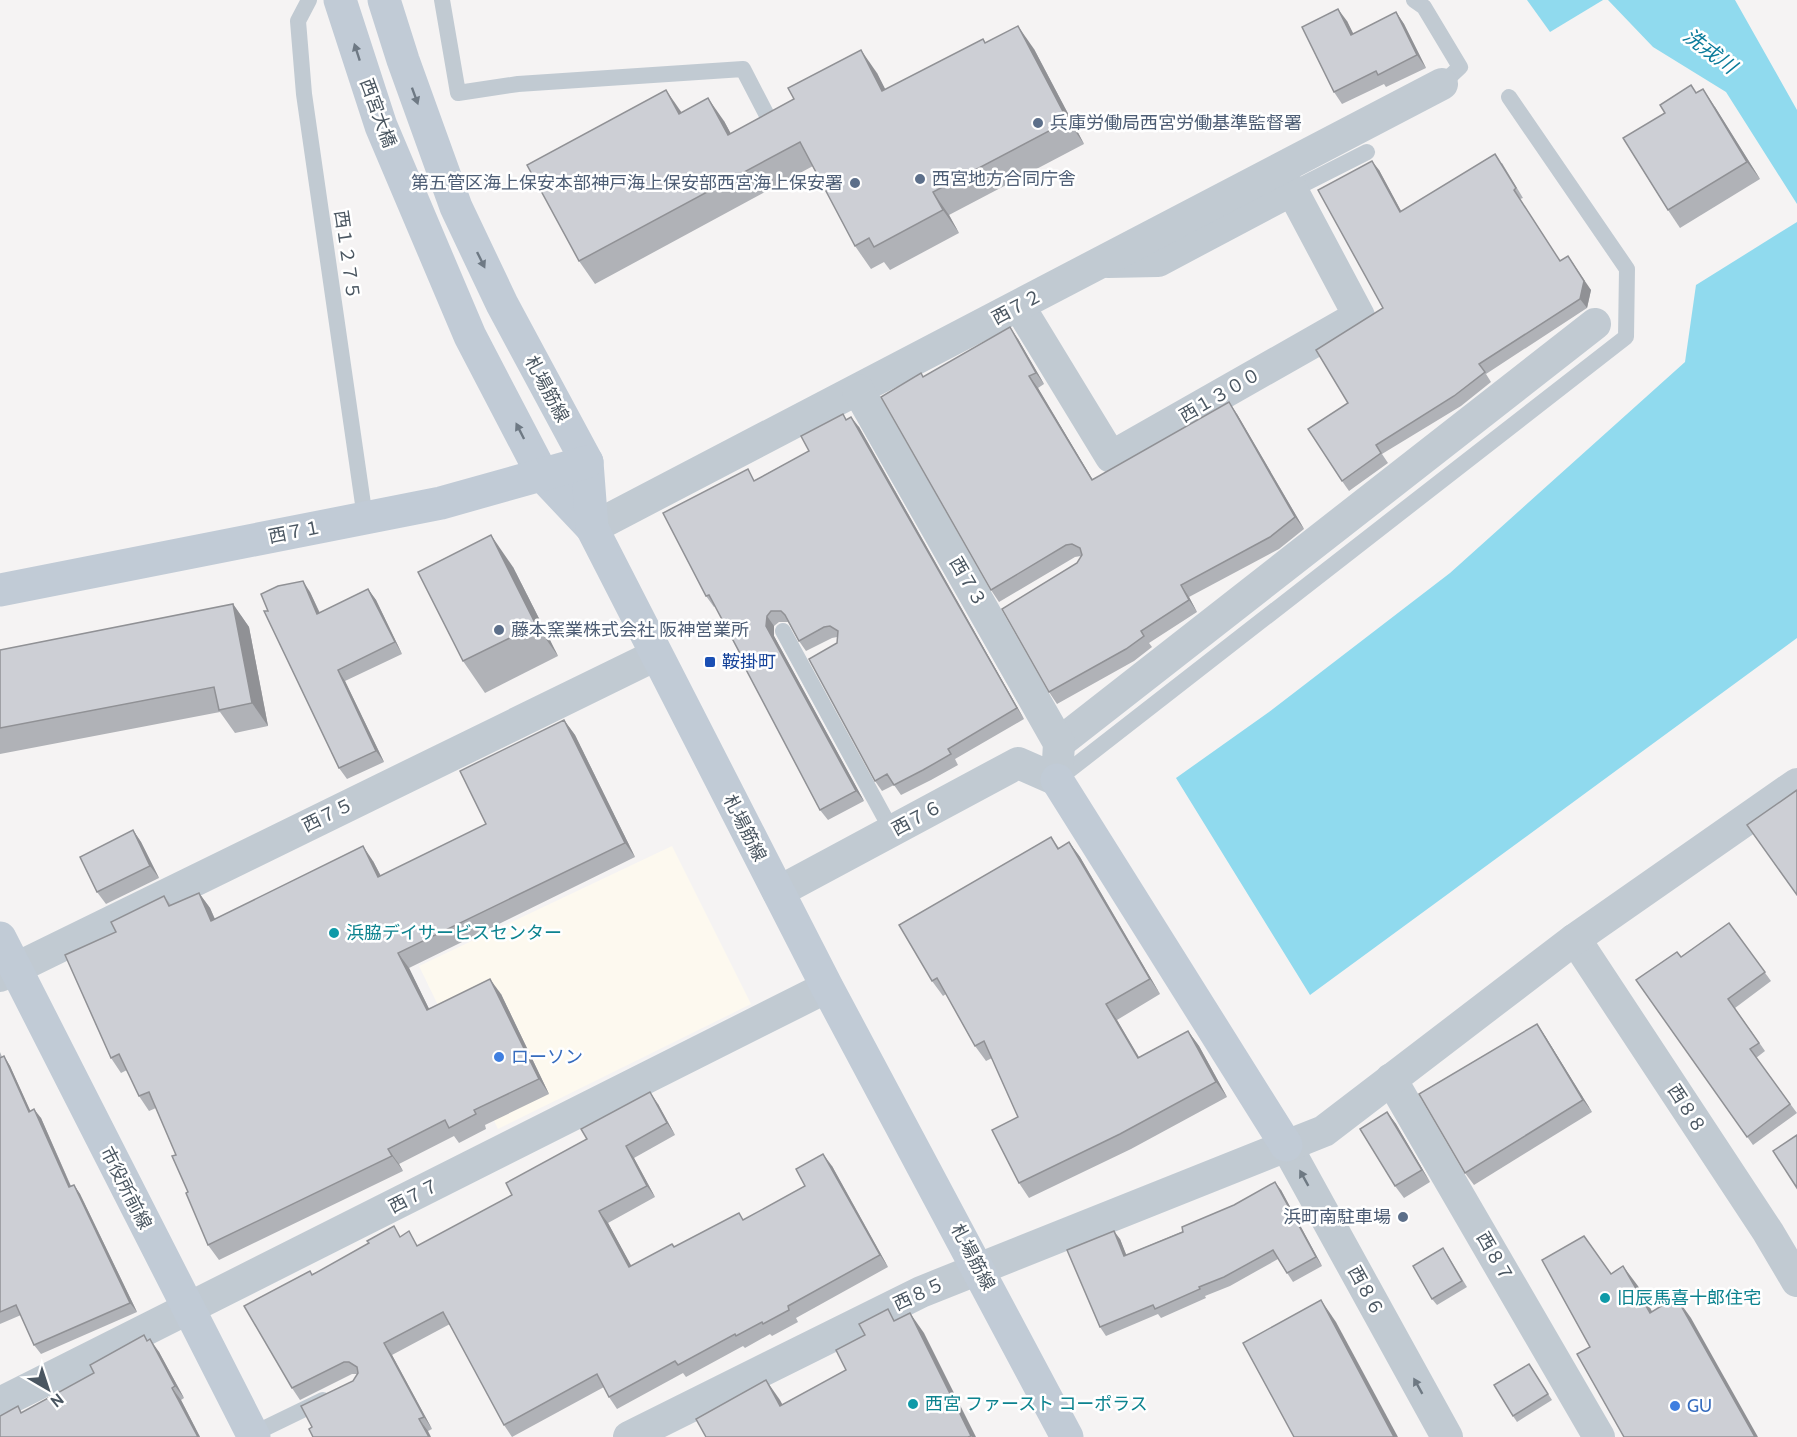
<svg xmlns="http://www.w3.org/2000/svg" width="1797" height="1437" font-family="Cabin,'Noto Sans JP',sans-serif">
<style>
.commercial{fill:#fdf9ef}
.water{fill:#90daee}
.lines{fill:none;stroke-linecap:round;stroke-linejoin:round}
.lane{stroke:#c1cad2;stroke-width:16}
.street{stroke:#c1cad2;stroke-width:32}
.secondary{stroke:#c1cbd6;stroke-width:33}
.wall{fill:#b0b2b7}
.shaded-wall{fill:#909195}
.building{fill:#cdcfd5;stroke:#909195;stroke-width:1.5}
.oneway{fill:#6e7984}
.oneway2{fill:#6e7983}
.service-dot{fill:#5c6f8a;stroke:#fff;stroke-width:2}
.transit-dot{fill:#1a4fb4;stroke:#fff;stroke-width:2}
.culture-dot{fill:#0f9aa8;stroke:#fff;stroke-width:2}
.shop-dot{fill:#3f7fe0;stroke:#fff;stroke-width:2}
.labels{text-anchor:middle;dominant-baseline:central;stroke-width:5;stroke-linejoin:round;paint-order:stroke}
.street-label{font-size:18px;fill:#4a5661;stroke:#fff}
.service-label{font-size:18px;fill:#4e5e75;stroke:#fff;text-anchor:start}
.transit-label{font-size:18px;fill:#164399;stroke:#fff;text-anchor:start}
.culture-label{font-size:18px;fill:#0d838f;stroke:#fff;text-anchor:start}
.shop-label{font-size:18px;fill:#366cbe;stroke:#fff;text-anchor:start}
.water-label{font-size:20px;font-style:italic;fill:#0c7c9b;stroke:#fff}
</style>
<rect width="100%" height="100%" fill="#f5f3f3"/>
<polygon class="commercial" points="672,846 751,1004 498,1129 419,966"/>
<g class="water">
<polygon points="1527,0 1603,0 1550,32"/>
<polygon points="1608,0 1735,0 1797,110 1797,204 1726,92 1653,47"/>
<polygon points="1797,222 1797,638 1310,995 1176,778 1269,712 1450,573 1685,362 1696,285"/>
</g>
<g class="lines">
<g class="lane">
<polyline points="309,0 298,21 304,94 365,518"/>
<polyline points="442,0 458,93 518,84 743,69 774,129"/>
<polyline points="1414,0 1424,7 1460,67 1442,84"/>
<polyline points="1292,190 1367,152"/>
<polyline points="783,631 892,831"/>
<polyline points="1058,779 1626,337 1627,269 1509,97"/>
<polyline points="253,1434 323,1400"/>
</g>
<g class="street">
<polyline points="1019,306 1111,457 1359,316 1292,190 1158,261 1108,262"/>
<polyline points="592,528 1442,84"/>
<polyline points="1059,743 1595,324"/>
<polyline points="778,892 1018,763 1057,780 1059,743 858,390"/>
<polyline points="1575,939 1768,1232 1797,1281"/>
<polyline points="0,976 656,655"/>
<polyline points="1391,1079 1599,1437"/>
<polyline points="1286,1145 1447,1437"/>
<polyline points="0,1403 827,987"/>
<polyline points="629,1437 921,1292 1324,1131 1575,939 1797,784"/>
</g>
<g class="secondary">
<polyline points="340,0 381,126 470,336 543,476 592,528"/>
<polyline points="384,0 403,60 456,207 502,304 587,462 592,528 827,987 1067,1437"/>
<polyline points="0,590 441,503 587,462"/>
<polyline points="1057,780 1286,1145"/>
<polyline points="0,938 254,1437"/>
</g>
</g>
<g class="wall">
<polygon points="1396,12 1404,24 1426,68 1386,87 1384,84 1342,104 1334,92 1347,21 1353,34"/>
<polygon points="983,39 986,43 1034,49 1084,144 949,215 959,233 890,270 884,262 871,269 855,246 813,166 595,284 579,261 682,112 724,121 731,134 877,73 885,90"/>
<polygon points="1715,107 1760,179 1680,228 1668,210 1665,113"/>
<polygon points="1502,163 1523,198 1520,199 1560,261 1591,290 1587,308 1486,374 1491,382 1461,406 1382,454 1388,463 1349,491 1342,481 1348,403 1383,308 1379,170 1401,211"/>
<polygon points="1018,339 1044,384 1038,388 1092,479 1237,414 1304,529 1279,549 1189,597 1197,612 1149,643 1152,647 1134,661 1057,704 1049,692 1077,563 1081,556 1075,557 999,602 991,590 924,377"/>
<polygon points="843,414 847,420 859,427 1024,719 955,759 958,765 931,780 901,795 894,785 882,791 875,781 837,643 837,637 832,638 806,651 799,641 788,622 779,622 774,626 774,636 864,801 828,820 820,810 715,606 714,607 706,596 755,480 809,451"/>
<polygon points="513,567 558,656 485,693 463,661"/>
<polygon points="368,589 376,600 402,654 345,681 384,762 347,779 339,768 310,592 320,613"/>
<polygon points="233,604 249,627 268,726 235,733 220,712 0,754 0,650"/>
<polygon points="564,720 575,735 635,857 409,968 429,1009 501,994 549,1094 485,1125 486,1129 459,1143 454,1136 399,1164 403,1171 219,1260 208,1245 188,1192 176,1155 156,1108 149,1111 139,1096 127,1070 121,1073 111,1058 164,896 171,905 199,893 210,908 215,919 373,861 381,876 486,824"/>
<polygon points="133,830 141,842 159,878 106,904 97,892"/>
<polygon points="1051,837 1059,848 1069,842 1080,857 1160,994 1117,1020 1139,1057 1188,1031 1199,1046 1227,1097 1131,1149 1029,1198 1019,1183 1018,1117 992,1058 986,1061 975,1046 946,994 943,996 932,981"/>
<polygon points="1729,923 1771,981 1735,1008 1765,1051 1756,1058 1797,1113 1753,1145 1636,980 1681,957"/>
<polygon points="1537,1024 1545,1036 1592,1112 1474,1185 1465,1173"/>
<polygon points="0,1052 2,1057 4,1056 10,1066 30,1111 41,1118 71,1186 74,1185 80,1194 137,1312 41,1354 34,1345 21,1315 0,1324"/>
<polygon points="658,1104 675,1135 634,1158 655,1197 608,1223 631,1266 674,1247 744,1220 805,1186 832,1166 888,1267 796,1318 798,1322 772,1336 770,1334 745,1348 743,1346 686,1377 683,1373 617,1409 609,1397 604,1387 512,1437 504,1425 450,1324 392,1355 432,1429 428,1431 312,1427 353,1381 358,1374 352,1374 300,1400 292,1388 312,1274 401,1236 419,1246 512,1195"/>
<polygon points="1387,1112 1396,1124 1430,1182 1404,1198 1395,1186"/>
<polygon points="1281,1190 1322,1266 1293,1282 1278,1259 1230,1286 1205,1296 1206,1298 1161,1318 1158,1314 1106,1336 1100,1327 1120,1239 1126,1255"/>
<polygon points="1447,1254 1467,1287 1437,1305 1432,1299"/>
<polygon points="144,1335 148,1341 159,1352 184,1398 181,1400 200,1437 0,1437 18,1406 22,1413 94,1373"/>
<polygon points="1529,1364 1552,1400 1517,1422 1513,1416"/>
</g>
<g class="shaded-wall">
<polygon points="1338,9 1347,21 1360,47 1351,35"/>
<polygon points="1396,12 1404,24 1426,68 1417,55"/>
<polygon points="1018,26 1034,49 1084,144 1068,121"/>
<polygon points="861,50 877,73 898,114 882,91"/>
<polygon points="1703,89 1715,107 1760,179 1747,162"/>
<polygon points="666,90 682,113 679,114"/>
<polygon points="708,98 724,121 744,158 728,135"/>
<polygon points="1372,161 1379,170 1407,222 1400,212"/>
<polygon points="933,192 949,215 959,233 943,210"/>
<polygon points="1568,256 1591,290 1587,308 1580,299"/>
<polygon points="1010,327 1018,339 1044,384 1036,373"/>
<polygon points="1029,376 1038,388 1100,492 1092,480"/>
<polygon points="1229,402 1237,414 1304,529 1295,517"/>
<polygon points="851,417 859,427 1024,719 1017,708"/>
<polygon points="491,535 513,567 558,656 536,625"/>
<polygon points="303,581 310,592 325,625 317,614"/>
<polygon points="1181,585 1189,597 1197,612 1189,600"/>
<polygon points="368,589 376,600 402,654 395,642"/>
<polygon points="233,604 249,627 268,726 252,703"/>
<polygon points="767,616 774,626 774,636 864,801 856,791 766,626"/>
<polygon points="338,670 345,681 384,762 376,751"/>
<polygon points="564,720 575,735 635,857 625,843"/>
<polygon points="133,830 141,842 159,878 150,866"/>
<polygon points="1069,842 1080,857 1160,994 1150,979"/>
<polygon points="363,846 373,861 389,892 378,877"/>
<polygon points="199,893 210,908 222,936 211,921"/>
<polygon points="398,953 409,968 437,1025 427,1010"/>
<polygon points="490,979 501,994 549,1094 539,1079"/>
<polygon points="1106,1004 1117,1020 1148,1073 1138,1058"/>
<polygon points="1537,1024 1545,1036 1592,1112 1583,1100"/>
<polygon points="1188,1031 1199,1046 1227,1097 1216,1082"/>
<polygon points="4,1056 10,1066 35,1121 29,1112"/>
<polygon points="650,1092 658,1104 675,1135 667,1123"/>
<polygon points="34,1109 41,1118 75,1196 69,1187"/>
<polygon points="1387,1112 1396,1124 1430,1182 1422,1170"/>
<polygon points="626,1146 634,1158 655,1197 647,1186"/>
<polygon points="388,1149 399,1164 403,1171 392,1156"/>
<polygon points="823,1154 832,1166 888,1267 880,1255"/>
<polygon points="1275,1182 1281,1190 1322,1266 1316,1257"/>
<polygon points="74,1185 80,1194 137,1312 130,1303"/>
<polygon points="599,1211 608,1223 638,1278 629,1267"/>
<polygon points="1114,1231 1120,1239 1130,1264 1124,1256"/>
<polygon points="1623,1266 1638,1286 1664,1333 1650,1313"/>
<polygon points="1676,1297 1691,1318 1758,1437 1755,1437"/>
<polygon points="1321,1300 1336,1322 1398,1437 1394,1437"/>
<polygon points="910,1313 924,1333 976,1437 972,1437 971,1436"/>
<polygon points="150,1339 159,1352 184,1398 175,1386"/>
<polygon points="384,1343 392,1355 432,1429 424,1417"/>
<polygon points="766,1380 780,1400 794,1426 780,1406"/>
<polygon points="172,1388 181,1400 200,1437 198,1437"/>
<polygon points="419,1419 428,1431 431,1437 429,1437"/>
</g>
<g class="building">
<polygon points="1338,9 1351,35 1396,12 1417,55 1378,75 1376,71 1334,92 1302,27"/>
<polygon points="1018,26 1068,121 933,192 943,210 874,247 869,238 855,246 800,142 579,261 527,165 666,90 679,114 708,98 728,135 794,99 788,88 861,50 882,91 983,39 985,43"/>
<polygon points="1691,85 1696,93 1703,89 1747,162 1668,210 1623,138 1665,113 1660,105"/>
<polygon points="1495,154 1516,188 1514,190 1560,261 1568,256 1584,281 1580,299 1479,364 1485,372 1454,396 1376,445 1381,453 1342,481 1308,429 1348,403 1316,350 1383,308 1318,190 1372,161 1400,212"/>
<polygon points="1010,327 1036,373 1029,376 1092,480 1229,402 1295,517 1270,537 1181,585 1189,600 1141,631 1144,636 1126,649 1049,692 1002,609 1077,563 1082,555 1080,548 1072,544 1066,545 991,590 881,397 921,373 923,377"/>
<polygon points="843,414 846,420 851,417 1017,708 948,749 951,754 923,770 894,785 887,774 875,781 809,659 837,643 838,631 830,626 824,627 799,641 785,615 781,611 771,611 767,616 766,626 856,791 820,810 741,660 743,659 709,595 706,596 663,513 748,469 754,481 809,451 801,436"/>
<polygon points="491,535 536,625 463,661 418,572"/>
<polygon points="303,581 317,614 368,589 395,642 338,670 376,751 339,768 264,611 268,611 261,594 278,586"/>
<polygon points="233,604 252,703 219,710 214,687 0,728 0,650"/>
<polygon points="564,720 625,843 398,953 427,1010 490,979 539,1079 474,1110 476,1114 449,1128 445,1120 388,1149 392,1156 208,1245 186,1193 188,1192 172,1156 176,1155 149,1092 139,1096 119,1054 111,1058 65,955 116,932 111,922 164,896 169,906 199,893 211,921 363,846 378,877 486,824 460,771"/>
<polygon points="1797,790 1797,895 1747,825"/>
<polygon points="133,830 150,866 97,892 80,857"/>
<polygon points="1051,837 1058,849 1069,842 1150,979 1106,1004 1138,1058 1188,1031 1216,1082 1120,1134 1019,1183 992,1130 1018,1117 984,1041 975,1046 937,978 932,981 899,925"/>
<polygon points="1729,923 1765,972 1728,999 1759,1043 1750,1049 1790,1104 1747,1137 1636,980 1677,952 1681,957"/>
<polygon points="1537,1024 1583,1100 1465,1173 1419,1094"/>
<polygon points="4,1056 29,1112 34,1109 69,1187 74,1185 130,1303 34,1345 16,1305 0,1312 0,1057 0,1058"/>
<polygon points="650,1092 667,1123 626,1146 647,1186 599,1211 629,1267 672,1244 674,1247 739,1213 743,1220 805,1186 796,1169 823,1154 880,1255 788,1306 789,1310 763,1324 762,1322 736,1336 735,1334 678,1365 675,1361 609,1397 597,1374 504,1425 443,1312 384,1343 424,1417 419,1419 429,1437 313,1437 309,1429 312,1427 301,1406 353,1381 358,1373 357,1367 349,1362 344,1362 292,1388 244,1306 310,1271 312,1275 369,1243 367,1241 394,1226 400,1237 409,1231 417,1246 512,1195 506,1183 587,1139 581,1129"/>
<polygon points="1387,1112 1422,1170 1395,1186 1360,1129"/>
<polygon points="1797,1135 1797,1188 1773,1151"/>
<polygon points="1275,1182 1316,1257 1287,1273 1273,1250 1224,1277 1199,1287 1200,1289 1155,1309 1153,1305 1100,1327 1067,1250 1114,1231 1124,1256 1183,1232 1182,1227 1234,1205"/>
<polygon points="1584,1236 1611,1274 1623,1266 1650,1313 1676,1297 1755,1437 1624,1437 1577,1354 1590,1347 1542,1260"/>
<polygon points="1443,1248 1462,1281 1432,1299 1413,1266"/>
<polygon points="1321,1300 1394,1437 1294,1437 1243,1343"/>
<polygon points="888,1309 894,1321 910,1313 971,1436 968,1437 706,1437 696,1419 766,1380 780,1406 846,1370 836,1350 865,1335 859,1324"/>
<polygon points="144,1335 147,1341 150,1339 175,1386 172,1388 198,1437 0,1437 0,1416 18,1406 21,1413 94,1373 90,1365"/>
<polygon points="1529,1364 1548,1394 1513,1416 1494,1385"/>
</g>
<defs><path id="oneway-solid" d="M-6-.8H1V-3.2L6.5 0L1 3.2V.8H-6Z" transform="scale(1.5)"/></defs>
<g class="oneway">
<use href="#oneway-solid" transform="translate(357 52) rotate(-108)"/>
<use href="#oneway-solid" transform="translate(415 96) rotate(70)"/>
<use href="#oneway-solid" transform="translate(481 260) rotate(64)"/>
<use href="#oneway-solid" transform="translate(520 431) rotate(-117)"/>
</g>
<g class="oneway2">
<use href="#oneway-solid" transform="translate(1304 1178) rotate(-119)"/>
<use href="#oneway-solid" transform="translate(1418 1386) rotate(-119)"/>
</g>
<g class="service-dot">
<circle cx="1038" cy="123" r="6"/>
<circle cx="920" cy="179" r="6"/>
<circle cx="855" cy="183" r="6"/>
<circle cx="499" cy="630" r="6"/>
<circle cx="1403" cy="1217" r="6"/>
</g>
<rect class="transit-dot" x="704" y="656" width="12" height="12" rx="3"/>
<g class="culture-dot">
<circle cx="334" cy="933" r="6"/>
<circle cx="1605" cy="1298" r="6"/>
<circle cx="913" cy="1404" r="6"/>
</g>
<g class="shop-dot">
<circle cx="499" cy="1057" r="6"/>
<circle cx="1675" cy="1406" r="6"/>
</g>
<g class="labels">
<g class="street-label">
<text transform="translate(378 113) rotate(70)">西宮大橋</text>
<text transform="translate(347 255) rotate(82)">西１２７５</text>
<text transform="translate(1017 307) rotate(-28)">西７２</text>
<text transform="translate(547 389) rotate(62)">札場筋線</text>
<text transform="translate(1220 395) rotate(-30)">西１３００</text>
<text transform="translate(295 532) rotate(-11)">西７１</text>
<text transform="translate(968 582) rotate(60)">西７３</text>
<text transform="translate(328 815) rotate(-26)">西７５</text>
<text transform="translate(917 818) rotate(-28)">西７６</text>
<text transform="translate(745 828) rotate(63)">札場筋線</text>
<text transform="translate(1687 1109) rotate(57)">西８８</text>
<text transform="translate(126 1188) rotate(63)">市役所前線</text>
<text transform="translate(414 1196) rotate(-27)">西７７</text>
<text transform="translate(973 1257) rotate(62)">札場筋線</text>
<text transform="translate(1495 1257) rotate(60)">西８７</text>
<text transform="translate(1366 1291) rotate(61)">西８６</text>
<text transform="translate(919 1294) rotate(-25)">西８５</text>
</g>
<g class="service-label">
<text x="1050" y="123">兵庫労働局西宮労働基準監督署</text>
<text x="932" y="179">西宮地方合同庁舎</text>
<text x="843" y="183" text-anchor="end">第五管区海上保安本部神戸海上保安部西宮海上保安署</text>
<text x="511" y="630">藤本窯業株式会社 阪神営業所</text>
<text x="1391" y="1217" text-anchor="end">浜町南駐車場</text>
</g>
<g class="transit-label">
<text x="722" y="662">鞍掛町</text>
</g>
<g class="culture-label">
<text x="346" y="933">浜脇デイサービスセンター</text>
<text x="1617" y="1298">旧辰馬喜十郎住宅</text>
<text x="925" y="1404">西宮 ファースト コーポラス</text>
</g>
<g class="shop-label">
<text x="511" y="1057">ローソン</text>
<text x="1687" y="1406">GU</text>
</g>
<g class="water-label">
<text transform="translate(1710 51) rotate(37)">洗戎川</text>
</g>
</g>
<g transform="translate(48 1389) rotate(141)" stroke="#ffffff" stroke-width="4.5" paint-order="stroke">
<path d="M0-4.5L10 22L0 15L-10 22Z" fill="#4a5661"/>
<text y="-9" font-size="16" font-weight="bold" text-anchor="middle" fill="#4a5661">N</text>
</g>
</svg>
